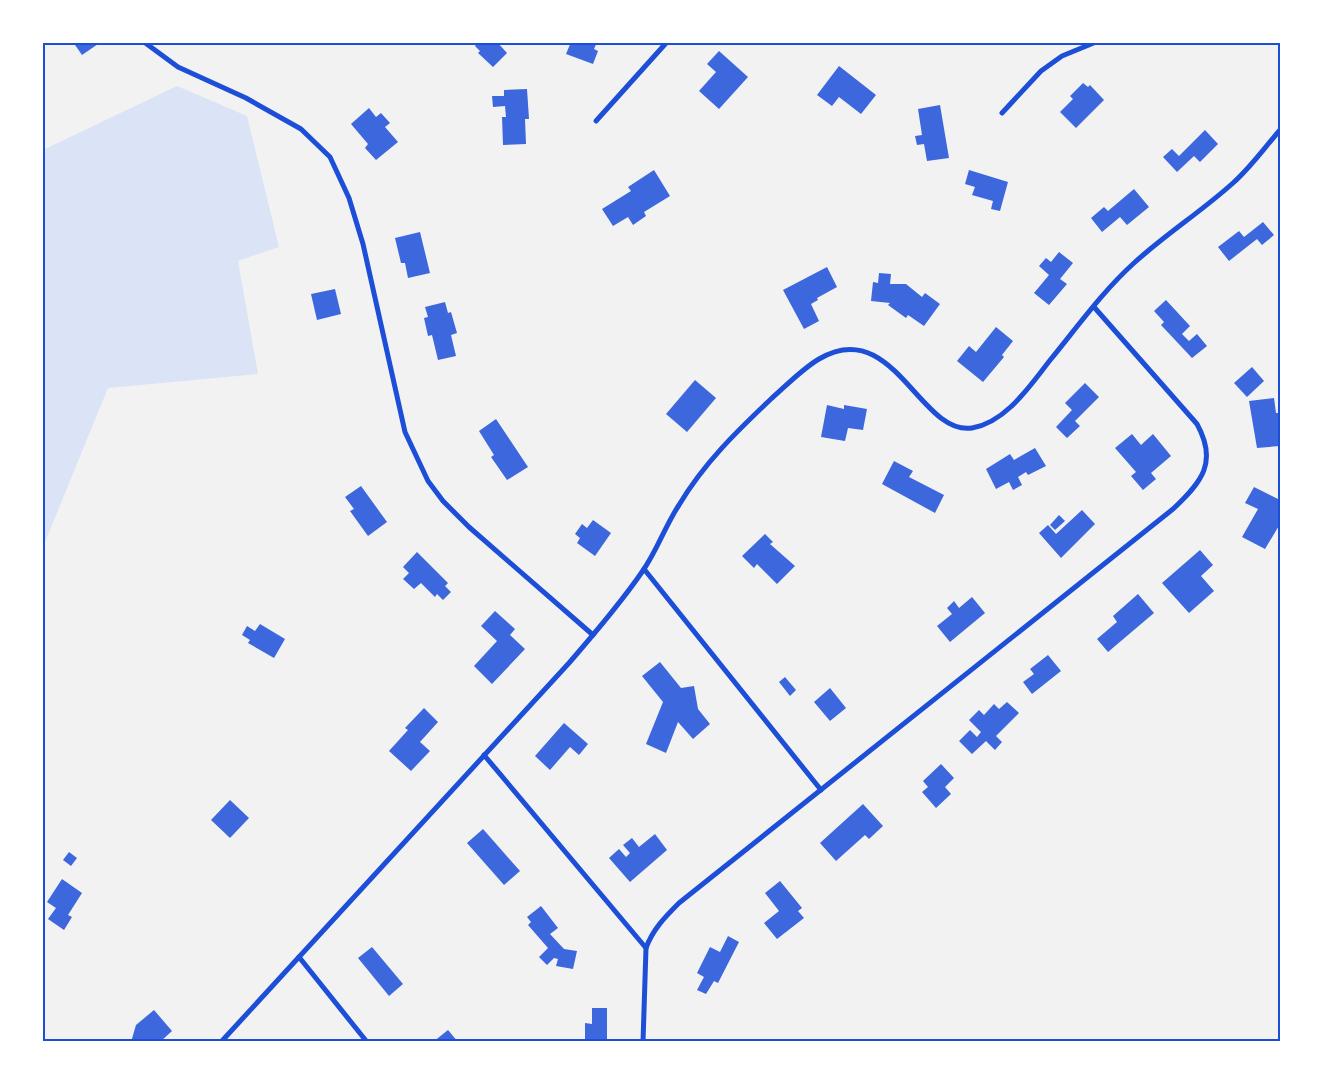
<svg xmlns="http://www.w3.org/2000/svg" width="1323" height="1084" font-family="'Golos Text',sans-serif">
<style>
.green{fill:#dbe4f7}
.building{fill:#3d67dc}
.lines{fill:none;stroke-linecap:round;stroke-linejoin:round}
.minor{stroke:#1d4ed8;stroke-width:5}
.neatline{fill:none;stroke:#1d4ed8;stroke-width:2}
</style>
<rect width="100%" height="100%" fill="#f2f2f2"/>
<polygon class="green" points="177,86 247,116 279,247 238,261 258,374 108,388 43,547 43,150"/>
<g class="building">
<polygon points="73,42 101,42 82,55"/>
<polygon points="478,42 497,42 507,53 493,67 478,53 480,51 475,46"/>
<polygon points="571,42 597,42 594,49 598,51 593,64 566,54"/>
<polygon points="719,51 748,77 719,109 699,91 716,72 707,64"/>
<polygon points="839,66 876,95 861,114 839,97 832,106 817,95"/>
<polygon points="1083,83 1088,87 1090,85 1104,100 1076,128 1060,112 1073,99 1070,96"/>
<polygon points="527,89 529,119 525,119 526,144 503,145 502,117 506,117 505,106 493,107 492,96 504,96 504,90"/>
<polygon points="940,105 949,158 927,161 924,144 917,145 915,136 922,135 918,109"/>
<polygon points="369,108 376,117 381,113 390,123 385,127 398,142 376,160 365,148 368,144 351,124"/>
<polygon points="1205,130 1218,144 1200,162 1194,156 1177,172 1163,157 1172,149 1179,156"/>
<polygon points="654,170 670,196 644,212 646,216 633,225 628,217 613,226 602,209 631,191 628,187"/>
<polygon points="969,170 1008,182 1000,211 991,209 993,201 972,195 975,187 965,184"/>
<polygon points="1134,189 1149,207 1127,225 1120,217 1102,232 1091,218 1104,207 1108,211"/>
<polygon points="1263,222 1274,235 1262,245 1257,239 1229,261 1218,247 1239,231 1244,237"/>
<polygon points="420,232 430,273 408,278 405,263 401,263 395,238"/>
<polygon points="1059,252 1073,263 1060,279 1067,284 1049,305 1034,293 1049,275 1039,266 1046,258 1051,262"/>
<polygon points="827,267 837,287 817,298 818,300 811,304 819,321 804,329 783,290"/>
<polygon points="879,273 891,274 890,284 906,284 922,297 925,293 940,304 924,326 908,315 906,318 888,305 890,303 871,301 873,282 878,283"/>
<polygon points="335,289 341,314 317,320 311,294"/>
<polygon points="1166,300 1190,326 1182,334 1189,341 1197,334 1207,346 1192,358 1161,325 1164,322 1154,311"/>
<polygon points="445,302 448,313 451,312 457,333 451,335 456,356 438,360 432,335 428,336 424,318 428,317 425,307"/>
<polygon points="996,327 1013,341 1002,355 1004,357 983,382 957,361 969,346 976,352"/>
<polygon points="1252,367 1264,381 1247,397 1234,383"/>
<polygon points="695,380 716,398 687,432 666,414"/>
<polygon points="1085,383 1099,397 1075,421 1080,426 1067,438 1056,427 1072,410 1065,403"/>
<polygon points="1274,398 1276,413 1280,413 1280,446 1257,448 1249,401"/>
<polygon points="827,405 844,409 844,405 867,409 863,430 848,428 845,441 821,437"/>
<polygon points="496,419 528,467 507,480 491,457 494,455 479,431"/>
<polygon points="1132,434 1141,445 1153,434 1171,456 1151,473 1156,479 1143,490 1131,476 1136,472 1115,448"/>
<polygon points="1035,448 1046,466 1028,475 1026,472 1018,477 1022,485 1013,490 1009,482 996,489 986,469 1010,454 1014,460"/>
<polygon points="894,461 913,471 909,477 944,495 935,513 882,484"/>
<polygon points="361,486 387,522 368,536 350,511 354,509 345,497"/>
<polygon points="1254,487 1280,500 1280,524 1265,549 1242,537 1258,509 1245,503"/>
<polygon points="1082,510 1095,524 1061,558 1039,533 1048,525 1056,534"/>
<polygon points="1059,515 1065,521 1055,530 1050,525"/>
<polygon points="593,520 611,533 595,556 577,543 580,538 575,534 582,524 587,528"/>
<polygon points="765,534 773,542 770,544 795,566 777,584 757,564 754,568 742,556"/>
<polygon points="1200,550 1213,565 1201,576 1214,591 1189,613 1162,583"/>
<polygon points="417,552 448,583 445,586 451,592 443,600 437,594 435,597 421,583 414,589 403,579 409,573 403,567"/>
<polygon points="1138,594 1154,613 1108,652 1097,639 1117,622 1113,616"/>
<polygon points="972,597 985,613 950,642 937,626 952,614 947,608 954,601 959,608"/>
<polygon points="495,611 515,629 510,635 525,649 492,684 474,666 497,641 481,626"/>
<polygon points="260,624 285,639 274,658 248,643 250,640 242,635 247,626 255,631"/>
<polygon points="1048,655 1061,671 1032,694 1023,682 1034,674 1030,669"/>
<polygon points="660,662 681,688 694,686 698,709 710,724 693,739 678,722 666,753 646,744 663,702 642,676"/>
<polygon points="785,677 796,690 790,696 779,682"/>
<polygon points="830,688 846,708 830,721 814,702"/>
<polygon points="1007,702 1019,713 996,736 1002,742 995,750 986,741 972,754 959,741 970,730 977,737 981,732 969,720 979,710 984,715 994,704 999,709"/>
<polygon points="424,708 438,722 420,742 430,751 411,771 389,751 408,730 405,728"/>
<polygon points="564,723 588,744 579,755 570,747 550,770 535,756"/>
<polygon points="941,764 954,778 945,787 951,794 936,808 922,792 928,787 923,781"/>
<polygon points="230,800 249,818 230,838 211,820"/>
<polygon points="863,804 883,826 869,839 865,835 836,861 820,843"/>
<polygon points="483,829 520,871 504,885 467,843"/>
<polygon points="655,834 667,850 630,882 609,858 619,849 626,857 630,853 623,845 632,838 639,847"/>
<polygon points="69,852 77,858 71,866 63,860"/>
<polygon points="62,879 82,893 68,915 72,917 64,930 48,919 56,908 47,902"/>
<polygon points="780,881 802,908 798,911 804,918 777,939 764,923 779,911 765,893"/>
<polygon points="541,906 558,928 550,934 564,949 577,951 573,969 556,966 558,959 554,958 547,965 539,957 548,948 528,925 531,922 527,917"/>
<polygon points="728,936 739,942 718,983 714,981 706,994 697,990 704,977 697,973 710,947 720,952"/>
<polygon points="372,947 403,984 389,996 358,958"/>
<polygon points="592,1008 607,1008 607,1042 585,1042 585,1023 592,1024"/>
<polygon points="154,1010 172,1031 160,1042 131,1042 136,1025"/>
<polygon points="448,1030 458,1042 433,1042"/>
</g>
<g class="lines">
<g class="minor">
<polyline points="144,42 178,67 246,98 301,129 330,157 349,198 363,244 405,432 428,481 443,501 469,527 593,635"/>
<polyline points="1002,113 1041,71 1062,56 1096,42"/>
<polyline points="596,121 667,42"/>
<polyline points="644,569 821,790"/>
<polyline points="484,755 646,948"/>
<polyline points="299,957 367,1042"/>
<path d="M221 1042 569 663C595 633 620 604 642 572 657 551 665 526 679 505 704 463 737 431 772 398 787 385 802 369 819 359 893 315 920 436 972 428 1007 422 1031 384 1051 359 1078 326 1103 291 1134 263 1166 234 1202 211 1233 183 1251 167 1265 147 1280 130"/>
<path d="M643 1042 646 948C653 929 665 917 679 903L1173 509C1202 482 1218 462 1197 424L1094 307"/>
</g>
</g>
<rect width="1323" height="1084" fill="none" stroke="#ffffff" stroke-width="88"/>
<rect x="44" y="44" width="1235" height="996" class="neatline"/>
</svg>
